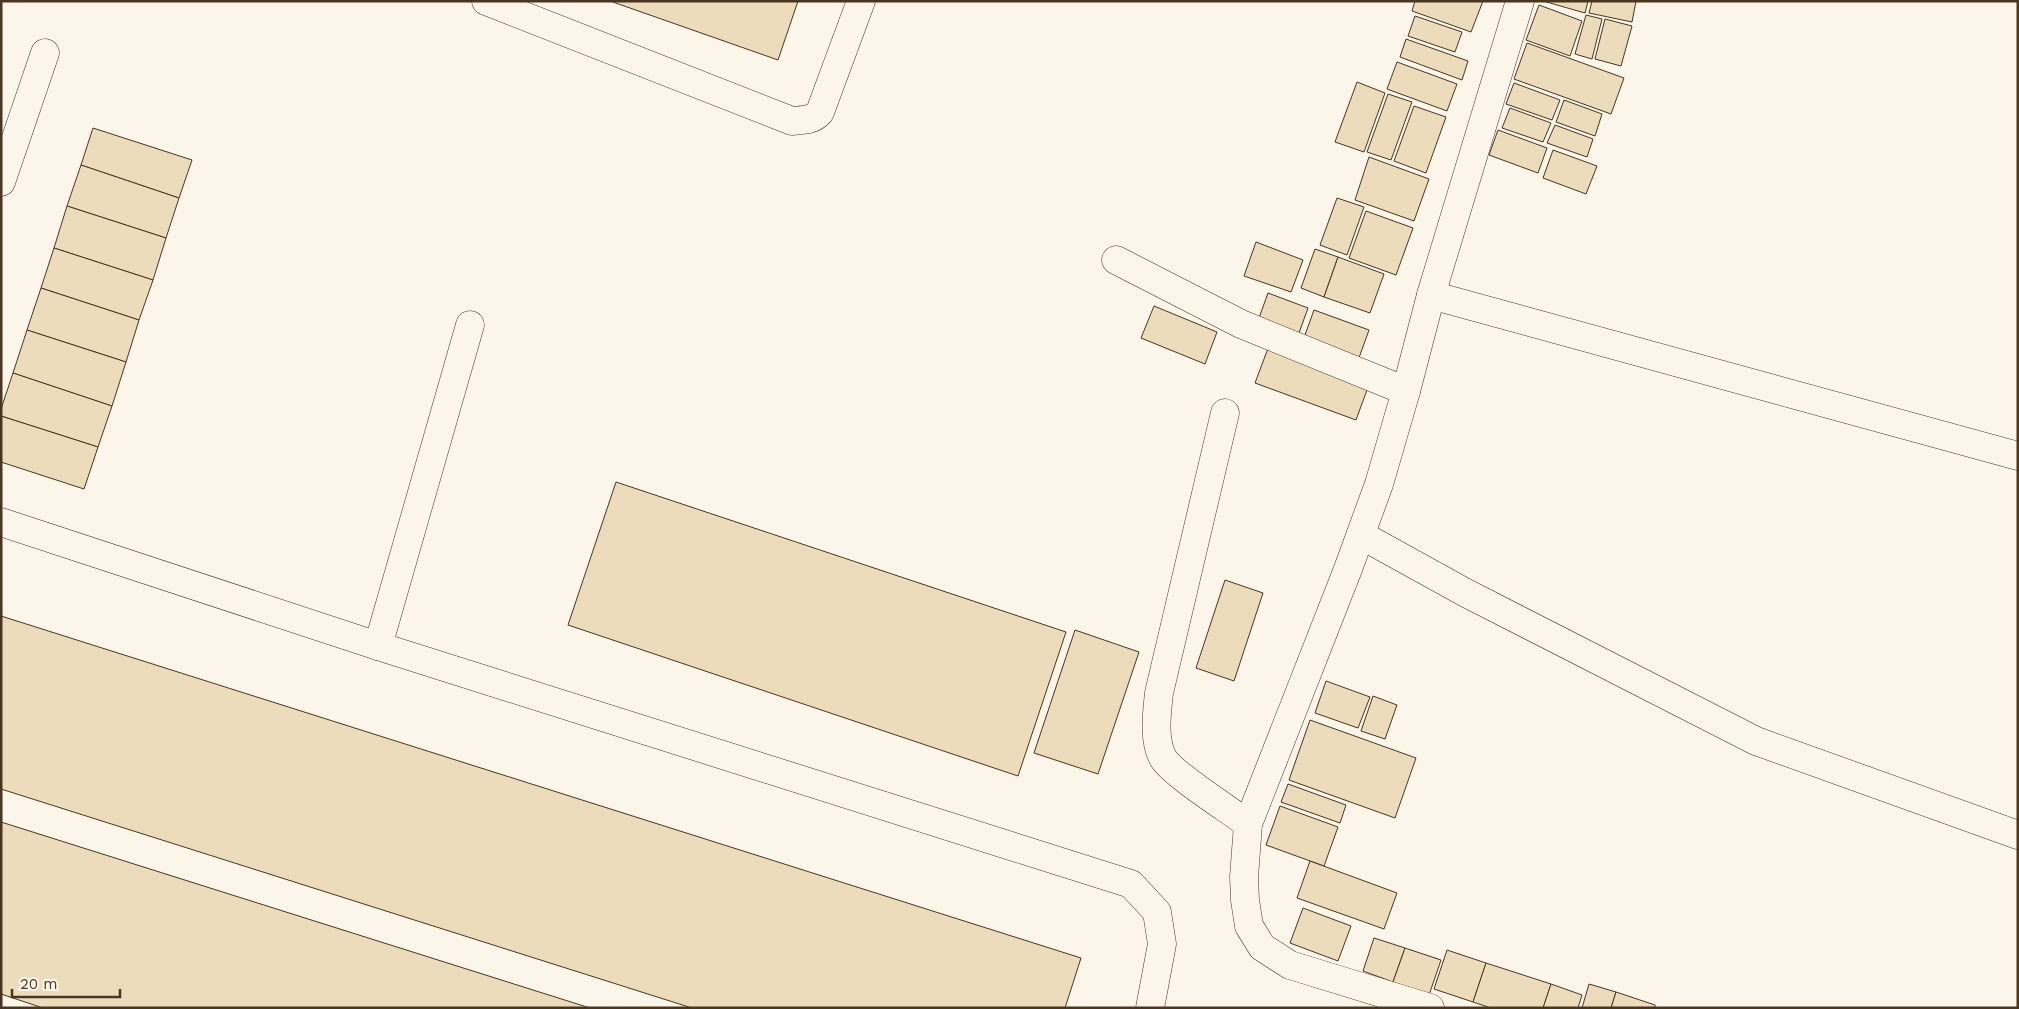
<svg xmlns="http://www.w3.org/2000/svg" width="2019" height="1009" font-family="'Work Sans',sans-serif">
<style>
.building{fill:#ecdcbc;stroke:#4a3520}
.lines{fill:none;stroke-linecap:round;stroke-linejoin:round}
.minor-casing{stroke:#4a3520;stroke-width:29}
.minor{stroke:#fbf6e9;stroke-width:28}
</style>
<rect width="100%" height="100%" fill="#fbf6e9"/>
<g class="building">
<polygon points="610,1 798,1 778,60"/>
<polygon points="1415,1 1483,1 1471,32 1412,11"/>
<polygon points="1543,1 1588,1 1585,13"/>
<polygon points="1592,1 1636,1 1632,22 1589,13"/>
<polygon points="1539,5 1582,21 1570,56 1526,40"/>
<polygon points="1586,15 1602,19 1592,59 1575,54"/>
<polygon points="1415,16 1462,32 1455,52 1408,36"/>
<polygon points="1605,19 1632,26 1621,66 1595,59"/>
<polygon points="1406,39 1468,61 1462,80 1400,57"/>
<polygon points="1527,43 1624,78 1611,114 1514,79"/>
<polygon points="1397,62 1457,84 1447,111 1387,89"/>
<polygon points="1357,82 1385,93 1364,152 1335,142"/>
<polygon points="1514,83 1560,100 1552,120 1506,104"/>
<polygon points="1388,94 1412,102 1391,160 1367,152"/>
<polygon points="1564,100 1602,114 1595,136 1556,122"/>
<polygon points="1414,106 1446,117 1426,173 1394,161"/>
<polygon points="1510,108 1551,123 1543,142 1502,128"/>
<polygon points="1555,125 1593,139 1587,157 1547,143"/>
<polygon points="93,128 192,160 179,198 81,165"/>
<polygon points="1498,130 1547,148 1538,173 1489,155"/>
<polygon points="1553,150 1597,166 1586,194 1543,178"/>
<polygon points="1369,157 1429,179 1414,221 1355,200"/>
<polygon points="81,165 179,198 166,238 67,206"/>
<polygon points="1337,198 1364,207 1347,255 1320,245"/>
<polygon points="67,206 166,238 153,280 54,248"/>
<polygon points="1366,211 1413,228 1396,275 1349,258"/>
<polygon points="1256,242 1303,260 1291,292 1244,276"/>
<polygon points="54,248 153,280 139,320 41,288"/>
<polygon points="1315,249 1338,257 1324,297 1301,288"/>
<polygon points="1338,257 1384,274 1370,313 1324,297"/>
<polygon points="41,288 139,320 126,362 27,330"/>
<polygon points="1268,293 1308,308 1295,344 1255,329"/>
<polygon points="1154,306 1217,332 1205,364 1141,338"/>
<polygon points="1314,310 1369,330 1356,366 1301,346"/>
<polygon points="27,330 126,362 112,406 13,373"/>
<polygon points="1270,343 1371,379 1356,420 1255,383"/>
<polygon points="13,373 112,406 98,447 1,416 1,409"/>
<polygon points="1,416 98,447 84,489 1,462"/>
<polygon points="616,482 1066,632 1018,776 568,625"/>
<polygon points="1225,580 1263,593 1234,681 1196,668"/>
<polygon points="1,616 1081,958 1065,1008 692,1008 1,789"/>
<polygon points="1075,630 1139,652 1098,774 1034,753"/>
<polygon points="1326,681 1370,697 1358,728 1315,713"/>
<polygon points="1373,696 1397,705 1385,739 1361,731"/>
<polygon points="1310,720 1416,758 1395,818 1289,780"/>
<polygon points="1288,784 1346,805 1340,823 1281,802"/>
<polygon points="1280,806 1338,827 1324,866 1266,845"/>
<polygon points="1,822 590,1008 43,1008 1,994"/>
<polygon points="1310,861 1397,893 1384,929 1297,898"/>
<polygon points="1303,908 1351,926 1338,961 1290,943"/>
<polygon points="1374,938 1405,948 1393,982 1363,971"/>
<polygon points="1405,948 1441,960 1429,995 1393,982"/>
<polygon points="1447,950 1486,963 1473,1002 1434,989"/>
<polygon points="1486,963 1551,984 1543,1008 1491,1008 1473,1002"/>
<polygon points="1551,984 1582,995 1578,1008 1543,1008"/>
<polygon points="1589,984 1616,992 1611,1008 1582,1008"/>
<polygon points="1616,992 1655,1005 1655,1008 1611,1008"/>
</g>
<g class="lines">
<g class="minor-casing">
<g id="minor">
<path d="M486 1 792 121C803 120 812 121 820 112L861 1"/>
<polyline points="1,182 45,53"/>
<polyline points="1116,260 1241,324 1406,391"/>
<polyline points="1431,295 2018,456"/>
<path d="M1225 413 1159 693C1157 712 1153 740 1163 758 1171 773 1231 811 1248 824"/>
<polyline points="1,522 378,646 1131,884 1157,912 1162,944 1150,1008"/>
<polyline points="1361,535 1466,593 1756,741 2018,835"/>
<polyline points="378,646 470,325"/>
<polyline points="1430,1008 1290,965 1262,947 1249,926 1245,900 1244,877 1248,824 1348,569 1379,484 1406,391 1431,295 1520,1"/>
</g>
</g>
<use href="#minor" class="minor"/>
</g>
<rect width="2019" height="1009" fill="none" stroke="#4a3520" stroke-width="5"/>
<path d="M12 989v8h108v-8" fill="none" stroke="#4a3520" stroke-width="2.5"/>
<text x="20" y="989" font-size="15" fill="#4a3520" stroke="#fbf6e9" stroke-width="4" paint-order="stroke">20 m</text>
</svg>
